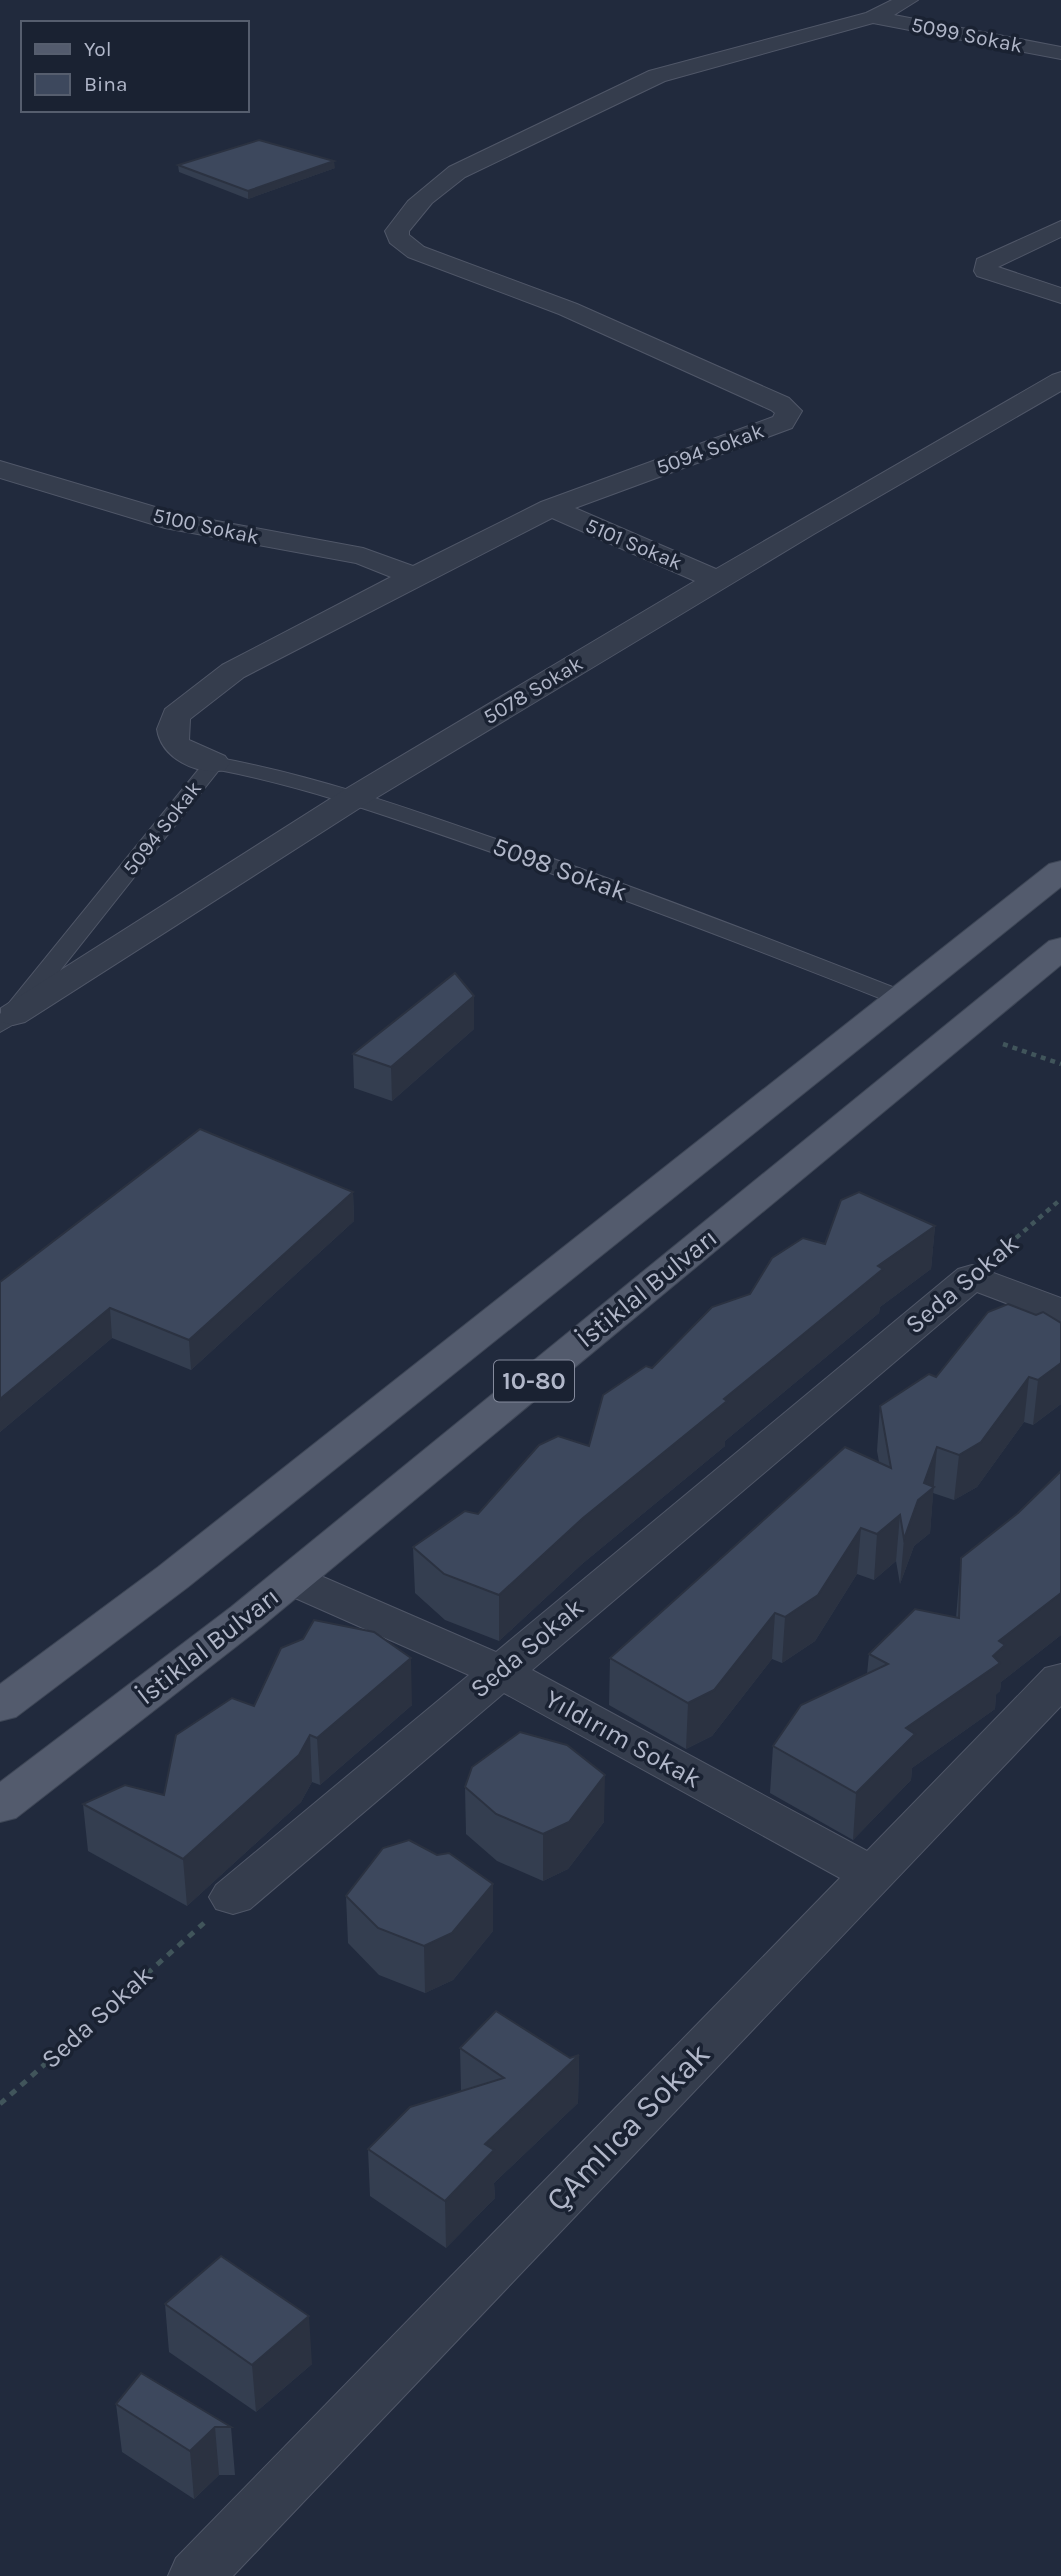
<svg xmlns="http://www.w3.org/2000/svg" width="1061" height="2576" font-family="Karla,sans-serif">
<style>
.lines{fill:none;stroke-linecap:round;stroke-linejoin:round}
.lane-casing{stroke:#505768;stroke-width:2}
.street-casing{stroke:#505768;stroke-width:2}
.primary-casing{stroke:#3e4656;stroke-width:2}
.path-far1{stroke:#41555b;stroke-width:4.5;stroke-dasharray:5 5;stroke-linecap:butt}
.path{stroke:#41555b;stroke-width:5;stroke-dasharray:7 7;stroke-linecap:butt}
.lane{fill:#353d4d;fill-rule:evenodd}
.street{fill:#353d4d;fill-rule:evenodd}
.primary{fill:#535b6d;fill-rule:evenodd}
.wall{fill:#343e50}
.shaded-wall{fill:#2b3241}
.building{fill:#3d485d;stroke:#2b3241;stroke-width:2}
.labels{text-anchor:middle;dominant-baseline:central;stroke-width:7;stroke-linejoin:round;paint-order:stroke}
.far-street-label{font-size:21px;fill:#b1b7c9;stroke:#1a2232}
.shield{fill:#1a2232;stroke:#848a9c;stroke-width:2}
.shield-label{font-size:24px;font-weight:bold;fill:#b1b7c9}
.street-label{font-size:26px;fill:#b1b7c9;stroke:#1a2232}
.near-street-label{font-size:32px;fill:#b1b7c9;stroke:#1a2232}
</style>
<rect width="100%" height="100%" fill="#212a3d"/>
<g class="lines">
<g class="lane-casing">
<path id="lane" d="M214 757C309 774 399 805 490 837 631 885 770 939 908 993L912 998 908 1003H892C753 948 614 895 474 846 390 817 307 787 219 770L21 1020 0 1032V1014L207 759Z"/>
</g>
<g class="street-casing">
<g id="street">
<path d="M892 0H918L894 15 1061 47V59L873 23 665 81 465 177 432 203 409 231V235L424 247 577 304 789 398 802 411 792 428 575 508 716 569 1052 375 1061 372V391L814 534 366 804 25 1022 13 1025 1 1022V1008L344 790 695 581 552 518 244 677 190 719 189 740 225 756 230 763 225 770C197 776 161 758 157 729L165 709 222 665 391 577 356 563 165 528 0 478V461L179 514 363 548 413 566 541 502 773 417 775 413 771 410 559 314 408 257 390 243 385 231 408 201 449 167 649 71 866 13Z"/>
<polygon points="1061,221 1061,237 998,267 1061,288 1061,303 977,276 974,271 977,259"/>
<polygon points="972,1265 1061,1298 1061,1324 977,1292 532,1670 867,1851 1045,1668 1061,1664 1061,1706 233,2576 168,2576 176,2558 840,1878 504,1693 250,1909 233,1914 216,1909 209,1897 216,1885 469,1675 277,1590 271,1580 277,1570 292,1566 307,1570 496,1652 958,1269"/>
</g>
</g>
<g class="primary-casing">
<g id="primary">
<polygon points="1061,861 1061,887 188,1587 16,1717 0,1721 0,1684 158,1567 1049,864"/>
<polygon points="1061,938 1061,965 261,1627 16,1818 0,1822 0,1782 231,1607 1049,941"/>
</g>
</g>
<g class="path-far1">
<polyline points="1003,1044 1061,1064"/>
<polyline points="1001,1251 1061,1199"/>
</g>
<polyline class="path" points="0,2104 204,1923"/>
<use href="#lane" class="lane"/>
<use href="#street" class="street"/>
<use href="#primary" class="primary"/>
</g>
<g class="wall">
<polygon points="178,165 335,168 248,199 179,172"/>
<polygon points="474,1029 392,1101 354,1088 353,1054"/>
<polygon points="353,1192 354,1221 191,1370 112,1338 0,1432 0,1282"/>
<polygon points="935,1226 931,1269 880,1307 879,1313 725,1441 725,1446 582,1564 499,1641 445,1620 415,1593 413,1547 478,1514 589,1446 652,1368 750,1294 825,1244"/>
<polygon points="1036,1315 1061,1323 1061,1404 1033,1425 1024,1422 977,1487 954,1500 933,1493 930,1533 914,1546 900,1584 896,1561 874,1580 857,1574 815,1641 782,1663 772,1659 712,1736 686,1749 609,1705 610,1658 879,1462 877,1451 880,1406 936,1377"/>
<polygon points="1061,1471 1061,1635 1001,1682 1000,1691 996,1694 995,1709 912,1768 911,1780 853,1840 770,1793 773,1746 867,1674 869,1654 956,1618 961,1558 1018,1513"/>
<polygon points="412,1705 320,1785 312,1782 301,1802 187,1906 88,1851 83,1804 164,1795 254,1706"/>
<polygon points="465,1787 604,1822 568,1869 543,1881 497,1861 466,1834"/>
<polygon points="437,1855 493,1884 493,1931 453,1980 425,1993 379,1975 348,1943 346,1896"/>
<polygon points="460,2048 570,2058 579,2055 578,2103 494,2183 495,2198 446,2248 370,2196 368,2149 461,2091"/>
<polygon points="165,2304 312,2364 256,2412 169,2352"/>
<polygon points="116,2404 231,2427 235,2475 219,2475 194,2499 122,2452"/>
</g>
<g class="shaded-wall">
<polygon points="334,161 335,168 248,199 248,191"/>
<polygon points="474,996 474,1029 392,1101 391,1067"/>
<polygon points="353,1192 354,1221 191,1370 189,1340"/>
<polygon points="935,1226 931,1269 880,1307 879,1313 725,1441 725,1446 582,1564 499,1641 499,1595 583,1518 878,1266"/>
<polygon points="110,1308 112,1338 0,1432 0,1399"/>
<polygon points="1061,1363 1061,1404 1033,1425 1038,1380"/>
<polygon points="1029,1377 1024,1422 977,1487 954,1500 959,1455"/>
<polygon points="937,1447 930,1533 914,1546 900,1584 904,1539"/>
<polygon points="900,1515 896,1561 874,1580 877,1534"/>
<polygon points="861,1528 857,1574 815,1641 782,1663 785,1617"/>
<polygon points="1061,1593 1061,1635 1001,1682 1000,1691 996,1695 995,1709 912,1768 911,1780 853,1840 856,1793 906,1728 993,1656 999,1641"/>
<polygon points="775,1613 772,1659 712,1736 686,1749 688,1703"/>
<polygon points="411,1658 412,1705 320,1785 317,1738"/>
<polygon points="310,1735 312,1782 301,1802 187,1906 183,1859"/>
<polygon points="605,1775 604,1822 568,1869 543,1881 543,1834"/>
<polygon points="493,1884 493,1931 453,1980 425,1993 424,1946"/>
<polygon points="579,2055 578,2103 494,2183 495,2198 446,2248 445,2201 485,2144"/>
<polygon points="309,2316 312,2364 256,2412 252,2365"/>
<polygon points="215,2427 219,2475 194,2499 190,2451"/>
</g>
<g class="building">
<polygon points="259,140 334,161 248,191 178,165"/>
<polygon points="455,973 474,996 391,1067 353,1054"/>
<polygon points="200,1129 353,1192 189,1340 110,1308 0,1399 0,1282"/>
<polygon points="859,1192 935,1226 878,1266 883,1269 724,1399 727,1401 583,1518 499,1595 444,1574 413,1547 465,1511 478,1514 539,1445 558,1436 589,1446 603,1395 646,1366 652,1368 712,1307 750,1294 772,1258 803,1238 825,1244 841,1200"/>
<polygon points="1008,1304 1036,1315 1043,1312 1061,1323 1061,1363 1038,1380 1029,1377 981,1442 959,1455 937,1447 924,1483 934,1487 918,1500 904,1539 900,1515 877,1534 861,1528 818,1595 785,1617 775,1613 714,1690 688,1703 610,1658 845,1447 891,1468 880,1406 929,1374 936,1377 988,1312"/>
<polygon points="1061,1471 1061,1593 999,1641 1005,1645 993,1656 1000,1663 906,1728 915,1734 856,1793 773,1746 801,1705 888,1664 869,1654 915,1609 959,1618 961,1558 1018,1513"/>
<polygon points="314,1620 374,1632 411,1658 317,1738 310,1735 299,1755 183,1859 83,1804 125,1785 164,1795 176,1735 232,1698 254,1706 281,1648 303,1639"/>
<polygon points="520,1732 567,1745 605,1775 569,1822 543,1834 496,1814 465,1787 472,1767"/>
<polygon points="409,1840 437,1855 449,1853 493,1884 452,1933 424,1946 378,1928 346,1896 383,1848"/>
<polygon points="496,2011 570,2058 579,2055 485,2144 494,2150 445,2201 368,2149 410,2107 504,2078 460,2048"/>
<polygon points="221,2256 309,2316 252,2365 165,2304"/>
<polygon points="141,2373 231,2427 215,2427 190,2451 116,2404"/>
</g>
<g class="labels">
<g class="far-street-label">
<text transform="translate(967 35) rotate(11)">5099 Sokak</text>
<text transform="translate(710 449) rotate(-20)">5094 Sokak</text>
<text transform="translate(206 526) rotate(12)">5100 Sokak</text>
<text transform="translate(634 544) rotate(23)">5101 Sokak</text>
<text transform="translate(533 690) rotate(-31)">5078 Sokak</text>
<text transform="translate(162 828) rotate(-52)">5094 Sokak</text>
</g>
<rect class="shield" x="494" y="1360.5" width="80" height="41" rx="5"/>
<g class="shield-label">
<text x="534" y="1381">10-80</text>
</g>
<g class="street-label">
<text transform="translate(560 869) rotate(20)">5098 Sokak</text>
<text transform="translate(962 1284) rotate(-40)">Seda Sokak</text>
<text transform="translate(647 1288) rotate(-39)">İstiklal Bulvarı</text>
<text transform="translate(208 1646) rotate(-38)">İstiklal Bulvarı</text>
<text transform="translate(527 1648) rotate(-40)">Seda Sokak</text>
<text transform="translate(623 1739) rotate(29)">Yıldırım Sokak</text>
<text transform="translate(97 2017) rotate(-42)">Seda Sokak</text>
</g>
<g class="near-street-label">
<text transform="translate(628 2127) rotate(-46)">ÇAmlıca Sokak</text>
</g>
</g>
<rect x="21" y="21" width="228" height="91" fill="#1a2232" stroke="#565e6e" stroke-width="2"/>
<rect x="35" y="44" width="35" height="10" fill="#535b6d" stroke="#565e6e" stroke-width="2"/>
<text x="84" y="56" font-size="21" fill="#b1b7c9">Yol</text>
<rect x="35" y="74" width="35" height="21" fill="#3d485d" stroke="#565e6e" stroke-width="2"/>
<text x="84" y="91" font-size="21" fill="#b1b7c9">Bina</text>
</svg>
